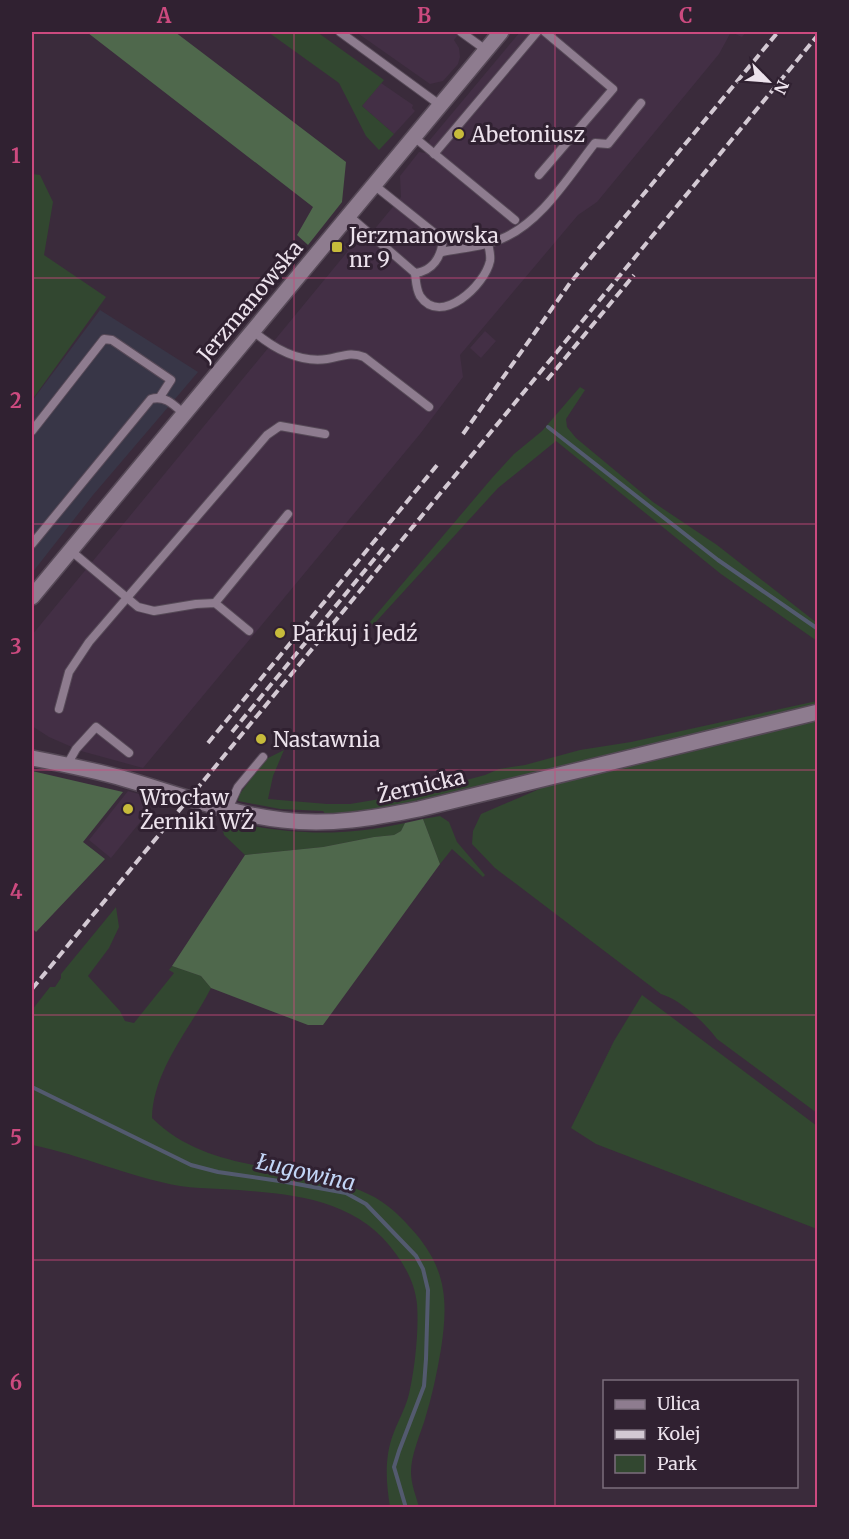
<svg xmlns="http://www.w3.org/2000/svg" width="849" height="1539" font-family="Merriweather,serif">
<style>
.commercial{fill:#383647}
.built{fill:#432f45}
.green{fill:#324730}
.forest{fill:#4f684c}
.lines{fill:none;stroke-linecap:round;stroke-linejoin:round}
.stream{stroke:#535a6f;stroke-width:4}
.service-casing{stroke:#564957;stroke-width:10}
.tertiary-casing{stroke:#564957;stroke-width:18}
.service{stroke:#8e7c8f;stroke-width:8}
.tertiary{stroke:#8e7c8f;stroke-width:15}
.rail{stroke:#d3c9d3;stroke-width:4;stroke-dasharray:9 4.5;stroke-linecap:butt}
.grid{fill:none;stroke:#cc4a7f;stroke-width:1.5;stroke-opacity:0.55}
.poi-dot{fill:#c7bb3b;stroke:#302131;stroke-width:2}
.labels{text-anchor:middle;dominant-baseline:central;stroke-width:6;stroke-linejoin:round;paint-order:stroke}
.poi-label{font-size:21px;fill:#ece2ec;stroke:#302131;text-anchor:start}
.street-label{font-size:21px;fill:#ece2ec;stroke:#302131}
.water-label{font-size:22px;font-style:italic;fill:#c2d5f6;stroke:#302131}
.neatline{fill:none;stroke:#cc4a7f;stroke-width:2}
.grid-label{font-size:20px;text-anchor:middle;font-weight:bold;fill:#cc4a7f}
</style>
<rect width="100%" height="100%" fill="#3a2b3b"/>
<polygon class="commercial" points="100,310 198,372 93,495 32,573 32,401"/>
<g class="built">
<polygon points="356,32 460,32 454,40 459,48 460,57 458,64 443,81 430,84"/>
<polygon points="520,32 746,32 742,37 731,32 719,54 597,202 578,215 460,355 463,377 420,434 143,768 81,751 49,737 32,726 32,635 348,251 343,246 364,242 401,197 400,176 419,152 426,153 431,147 429,141"/>
<polygon points="381,83 413,105 412,108 415,111 394,134 362,106"/>
<polygon points="485,331 496,341 481,358 470,348"/>
<polygon points="128,791 146,796 148,800 146,806 149,811 111,858 89,840"/>
</g>
<g class="green">
<polygon points="268,32 317,32 384,80 362,106 394,134 379,150 366,136 339,83"/>
<polygon points="32,174 40,175 53,202 44,255 106,297 32,400"/>
<polygon points="580,387 585,390 566,419 567,427 576,438 653,502 717,545 817,623 817,641 721,574 556,441 498,488 373,625 370,622 492,478 514,454 542,431"/>
<polygon points="817,701 817,706 386,810 327,816 323,811 280,809 238,801 239,795 266,759 284,750 273,776 268,799 327,804 350,804 422,792 485,775 499,769 525,765 580,750 631,742"/>
<path d="M817 721V1113L717 1039C705 1023 681 1000 661 994L495 868 472 844 473 831 481 814 551 784Z"/>
<polygon points="440,816 449,822 457,842 485,875 483,877 452,849 440,864 423,819"/>
<path d="M227 821C291 835 341 837 405 823L401 831 394 835 374 837 323 847 245 855 224 835 223 831Z"/>
<path d="M116 907 119 927 109 948 88 976 120 1011 125 1021 134 1023 174 973 169 970 172 966 201 976 211 988C190 1029 153 1070 152 1118 212 1177 296 1160 368 1194 388 1203 401 1217 416 1234 447 1271 448 1303 441 1349 437 1373 432 1396 425 1419 420 1435 411 1455 411 1472 411 1484 416 1496 419 1507H390C386 1482 384 1457 394 1432 399 1419 406 1407 409 1394 415 1368 419 1330 417 1304 415 1285 407 1269 396 1254 356 1196 285 1193 221 1189 207 1188 193 1188 180 1186 129 1177 82 1155 32 1145V1010L50 987H55L61 978V974Z"/>
<polygon points="642,995 817,1126 817,1229 596,1144 571,1128 614,1041"/>
</g>
<g class="forest">
<polygon points="89,32 175,32 346,162 342,202 308,245 297,235 313,207 88,33"/>
<polygon points="32,771 123,792 83,842 105,859 36,932 32,928"/>
<polygon points="423,819 440,864 323,1025 308,1025 211,988 201,976 172,966 245,855 323,847 374,837 394,835 401,831 405,823"/>
</g>
<g class="lines">
<g class="stream">
<polyline points="548,427 718,560 818,629"/>
<polyline points="32,1087 191,1165 218,1172 286,1182 346,1193 366,1204 416,1256 423,1269 428,1290 426,1359 424,1386 399,1451 394,1467 406,1508"/>
</g>
<g class="service-casing">
<g id="service">
<polyline points="340,32 440,105"/>
<polyline points="461,32 486,50"/>
<polyline points="414,137 515,220"/>
<polyline points="434,154 537,32"/>
<polyline points="539,175 613,89 545,32"/>
<path d="M348 215 415 273C433 271 441 257 443 240L374 185"/>
<path d="M442 252C461 248 483 247 501 239 541 223 569 176 595 143L608 144 641 103"/>
<path d="M415 273C416 281 416 289 420 296 441 327 485 285 490 261 491 255 489 249 488 243"/>
<path d="M253 331C273 348 299 363 327 359 341 357 350 351 364 357L429 407"/>
<polyline points="32,431 104,339 112,340 171,380 160,397"/>
<path d="M32 544 151 399C165 395 174 405 184 414"/>
<polyline points="70,550 138,607 154,611 196,604 215,603 249,631"/>
<polyline points="215,603 288,514"/>
<polyline points="59,709 69,672 89,642 267,435 280,426 325,434"/>
<polyline points="67,765 76,749 96,727 129,753"/>
<polyline points="228,809 238,787 263,757"/>
</g>
</g>
<g class="tertiary-casing">
<g id="tertiary">
<polyline points="32,597 501,32"/>
<path d="M32 758C63 764 94 770 125 779 177 794 229 814 283 820 329 826 374 818 419 809L818 712"/>
</g>
</g>
<use href="#service" class="service"/>
<use href="#tertiary" class="tertiary"/>
<g class="rail">
<polyline points="547,380 634,275"/>
<polyline points="463,434 570,283 778,32"/>
<polyline points="232,732 385,546"/>
<polyline points="208,743 438,464"/>
<polyline points="32,989 818,35"/>
</g>
</g>
<path class="grid" d="M294 32V1508M555 32V1508M32 278H818M32 524H818M32 770H818M32 1015H818M32 1260H818"/>
<g class="poi-dot">
<circle cx="459" cy="134" r="6"/>
<rect x="331" y="241" width="12" height="12" rx="3"/>
<circle cx="280" cy="633" r="6"/>
<circle cx="261" cy="739" r="6"/>
<circle cx="128" cy="809" r="6"/>
</g>
<g class="labels">
<g class="poi-label">
<text x="471" y="134">Abetoniusz</text>
<text x="349" y="235">Jerzmanowska<tspan x="349" dy="24">nr 9</tspan></text>
<text x="292" y="633">Parkuj i Jedź</text>
<text x="273" y="739">Nastawnia</text>
<text x="140" y="797">Wrocław<tspan x="140" dy="24">Żerniki WŻ</tspan></text>
</g>
<g class="street-label">
<text transform="translate(250 301) rotate(-50)">Jerzmanowska</text>
<text transform="translate(421 786) rotate(-13)">Żernicka</text>
</g>
<g class="water-label">
<text transform="translate(306 1172) rotate(13)">Ługowina</text>
</g>
</g>
<rect width="849" height="1539" fill="none" stroke="#302131" stroke-width="66"/>
<rect x="603" y="1380" width="195" height="108" fill="#302131" stroke="#7b6e7c" stroke-width="1.5"/>
<rect x="615" y="1400" width="30" height="9" fill="#8e7c8f" stroke="#7b6e7c" stroke-width="1.5"/>
<text x="657" y="1410" font-size="18" fill="#ece2ec">Ulica</text>
<rect x="615" y="1430" width="30" height="9" fill="#d3c9d3" stroke="#7b6e7c" stroke-width="1.5"/>
<text x="657" y="1440" font-size="18" fill="#ece2ec">Kolej</text>
<rect x="615" y="1455" width="30" height="18" fill="#324730" stroke="#7b6e7c" stroke-width="1.5"/>
<text x="657" y="1470" font-size="18" fill="#ece2ec">Park</text>
<g transform="translate(768 81) rotate(115)" stroke="#302131" stroke-width="4.5" paint-order="stroke">
<path d="M0-4.5L10 22L0 15L-10 22Z" fill="#ece2ec"/>
<text y="-9" font-size="16" font-weight="bold" text-anchor="middle" fill="#ece2ec">N</text>
</g>
<rect x="33" y="33" width="783" height="1473" class="neatline"/>
<g class="grid-label">
<text x="164" y="23">A</text>
<text x="424" y="23">B</text>
<text x="686" y="23">C</text>
<text x="16" y="163">1</text>
<text x="16" y="408">2</text>
<text x="16" y="654">3</text>
<text x="16" y="899">4</text>
<text x="16" y="1145">5</text>
<text x="16" y="1390">6</text>
</g>
</svg>
